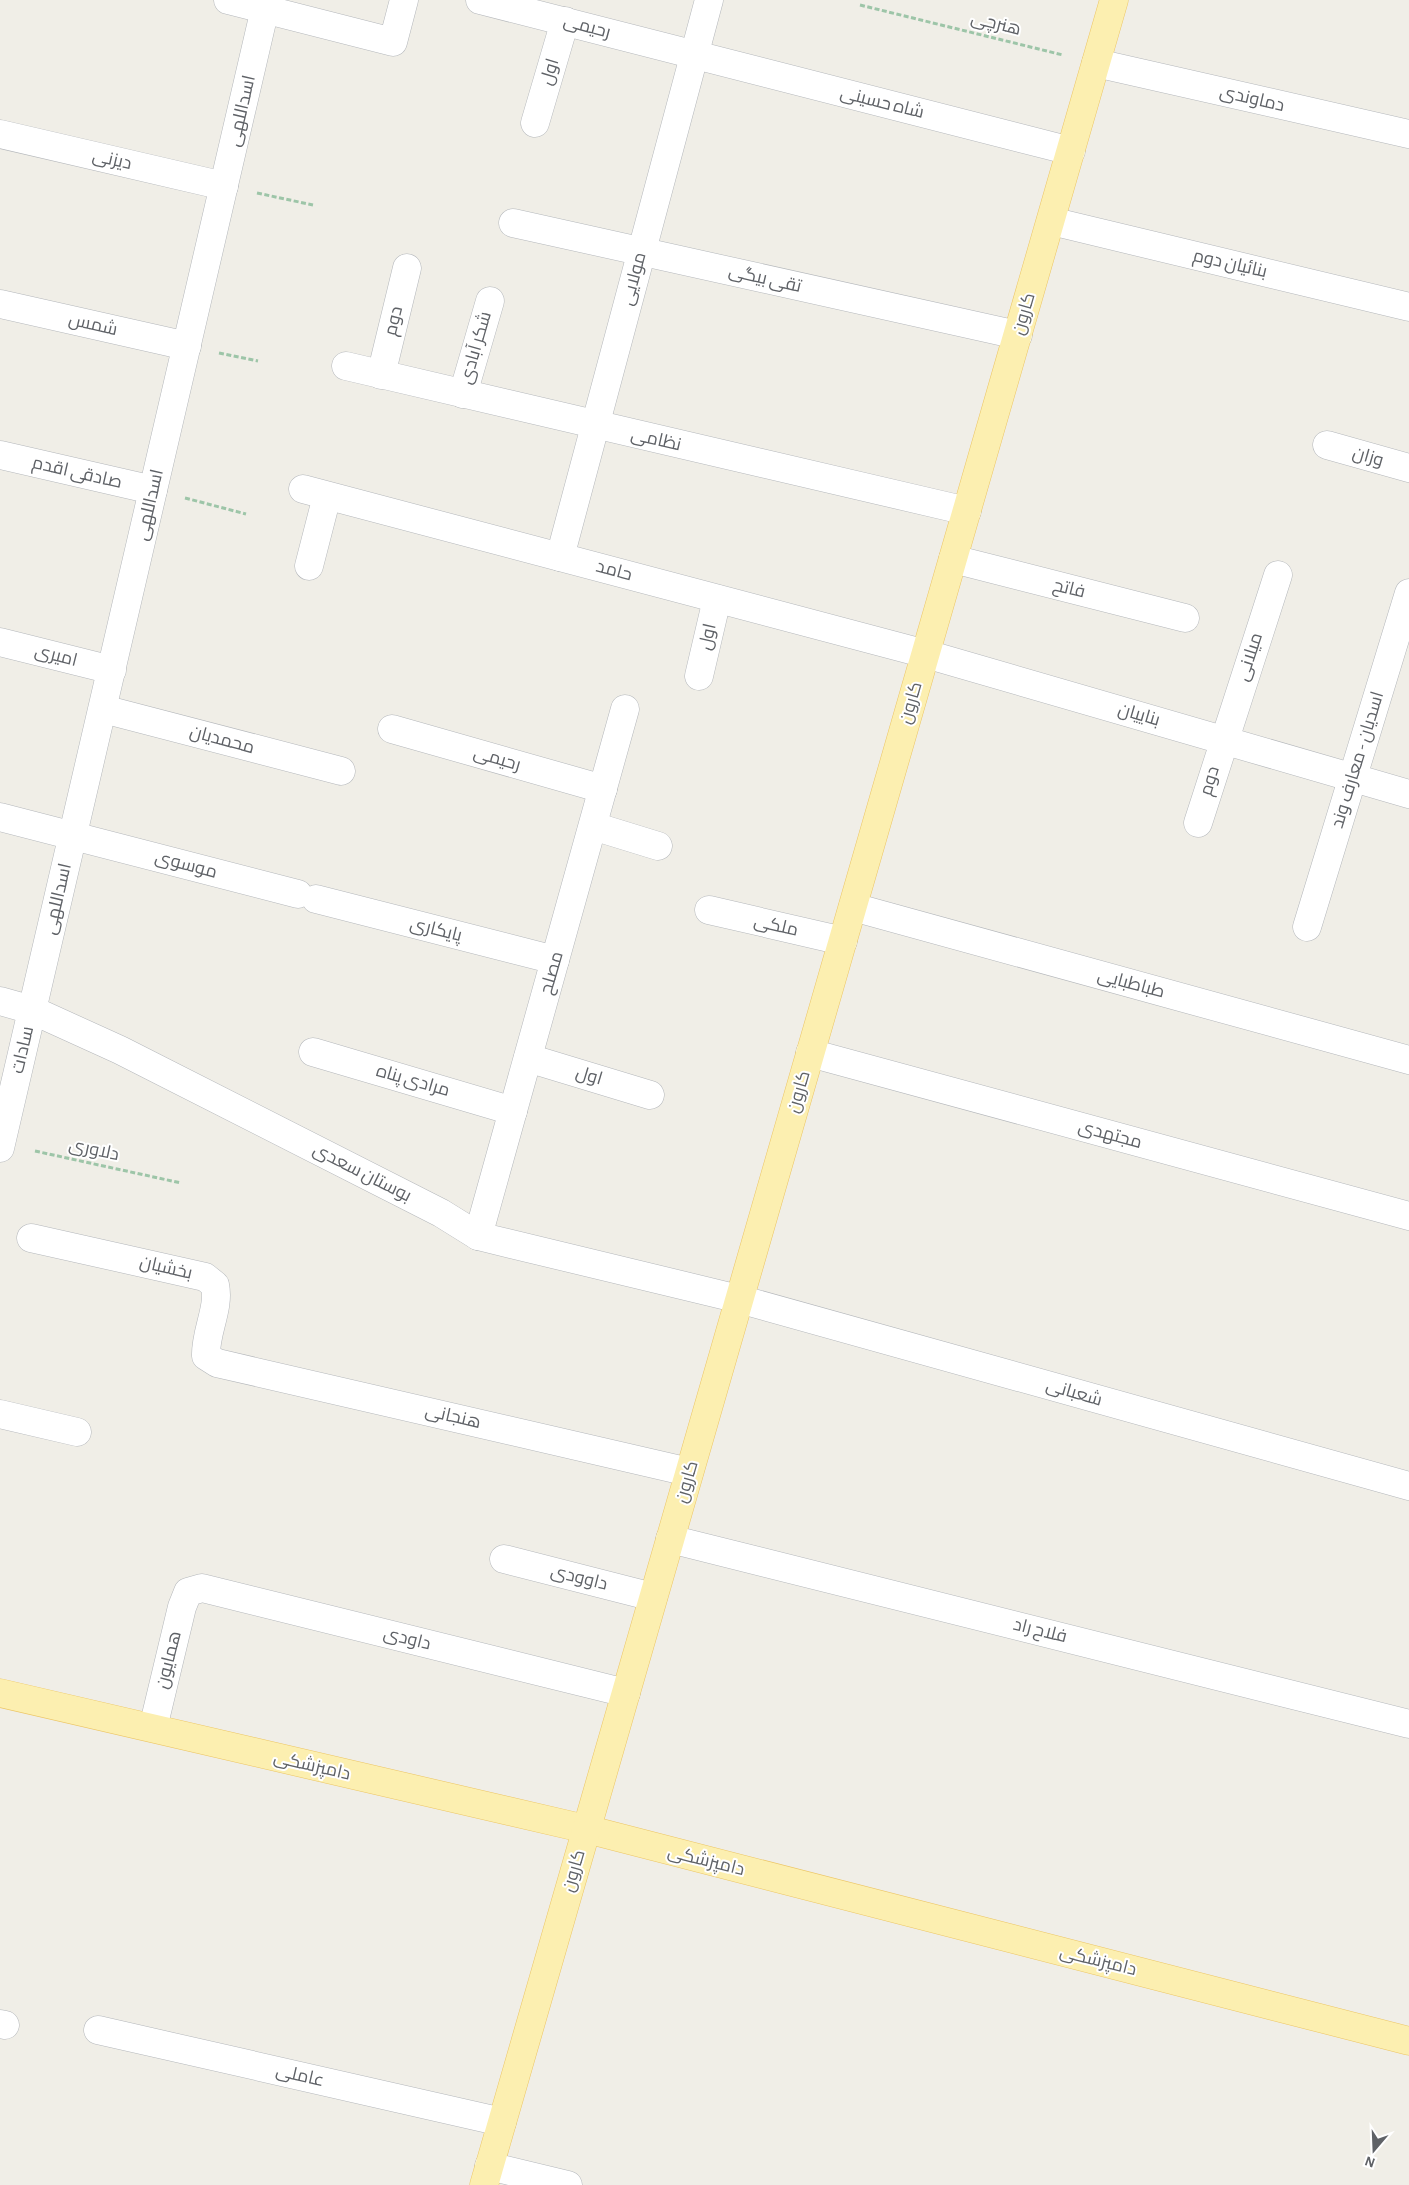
<svg xmlns="http://www.w3.org/2000/svg" width="1409" height="2185" font-family="'Alegreya Sans',Cairo,sans-serif">
<style>
.lines{fill:none;stroke-linecap:round;stroke-linejoin:round}
.minor-casing{stroke:#b4b7bb;stroke-width:29}
.major-casing{stroke:#ecc564;stroke-width:29}
.path{stroke:#9dc5a8;stroke-width:3;stroke-dasharray:5 2.5;stroke-linecap:butt}
.minor{stroke:#fff;stroke-width:28}
.major{stroke:#fcefb0;stroke-width:28}
.labels{text-anchor:middle;dominant-baseline:central;stroke-width:4;stroke-linejoin:round;paint-order:stroke}
.street-label{font-size:18px;fill:#5f6267;stroke:#fff}
</style>
<rect width="100%" height="100%" fill="#f0eee7"/>
<g class="lines">
<g class="minor-casing">
<g id="minor">
<polyline points="228,0 393,42 404,0"/>
<polyline points="480,0 1071,151"/>
<polyline points="1096,63 1409,134"/>
<polyline points="535,123 565,21"/>
<polyline points="0,134 224,186"/>
<polyline points="1051,221 1409,307"/>
<polyline points="513,223 1018,335"/>
<polyline points="0,304 187,346"/>
<polyline points="346,366 967,511"/>
<polyline points="381,375 407,268"/>
<polyline points="463,394 490,301"/>
<polyline points="1327,445 1409,468"/>
<polyline points="0,455 153,490"/>
<polyline points="303,489 926,654 1409,794"/>
<polyline points="560,557 709,0"/>
<polyline points="953,559 1185,618"/>
<polyline points="309,566 327,496"/>
<polyline points="0,642 112,670"/>
<polyline points="699,676 717,599"/>
<polyline points="103,709 341,771"/>
<polyline points="392,729 603,789"/>
<polyline points="0,817 298,894"/>
<polyline points="1198,823 1278,575"/>
<polyline points="593,826 658,846"/>
<polyline points="316,899 555,960"/>
<polyline points="853,907 1409,1060"/>
<polyline points="709,910 843,941"/>
<polyline points="1307,927 1409,593"/>
<polyline points="0,1001 32,1010 120,1050 441,1213 478,1236 739,1299 1409,1486"/>
<polyline points="313,1052 513,1111"/>
<polyline points="810,1053 1409,1216"/>
<polyline points="528,1058 650,1095"/>
<polyline points="0,1148 267,0"/>
<polyline points="478,1236 625,709"/>
<path d="M31 1238 205 1277 215 1285C220 1308 205 1332 206 1356L217 1363 689 1472"/>
<polyline points="0,1414 77,1432"/>
<polyline points="670,1539 1409,1724"/>
<polyline points="504,1559 653,1597"/>
<polyline points="153,1728 182,1607 188,1592 202,1588 626,1693"/>
<polyline points="0,2024 5,2025"/>
<polyline points="98,2030 502,2122"/>
<polyline points="489,2166 568,2185"/>
</g>
</g>
<g class="major-casing">
<g id="major">
<polyline points="0,1693 586,1829 1409,2041"/>
<polyline points="484,2185 1114,0"/>
</g>
</g>
<g class="path">
<polyline points="860,5 1063,55"/>
<polyline points="257,193 313,205"/>
<polyline points="219,353 258,361"/>
<polyline points="185,498 246,514"/>
<polyline points="35,1151 181,1183"/>
</g>
<use href="#minor" class="minor"/>
<use href="#major" class="major"/>
</g>
<g class="labels">
<g class="street-label">
<text transform="translate(996 24) rotate(14)">هنرچی</text>
<text transform="translate(587 27) rotate(15)">رحیمی</text>
<text transform="translate(550 72) rotate(-73)">اول</text>
<text transform="translate(1252 99) rotate(13)">دماوندی</text>
<text transform="translate(882 103) rotate(14)">شاه حسینی</text>
<text transform="translate(242 111) rotate(-77)">اسداللهی</text>
<text transform="translate(112 160) rotate(13)">دیزنی</text>
<text transform="translate(1230 264) rotate(13)">بنائیان دوم</text>
<text transform="translate(634 279) rotate(-75)">مولایی</text>
<text transform="translate(765 279) rotate(13)">تقی بیگی</text>
<text transform="translate(1024 314) rotate(-74)">کارون</text>
<text transform="translate(394 321) rotate(-76)">دوم</text>
<text transform="translate(93 325) rotate(13)">شمس</text>
<text transform="translate(476 348) rotate(-74)">شکر آبادی</text>
<text transform="translate(656 440) rotate(13)">نظامی</text>
<text transform="translate(1368 457) rotate(16)">وزان</text>
<text transform="translate(77 473) rotate(13)">صادقی اقدم</text>
<text transform="translate(150 505) rotate(-77)">اسداللهی</text>
<text transform="translate(614 571) rotate(15)">حامد</text>
<text transform="translate(1069 589) rotate(14)">فاتح</text>
<text transform="translate(708 637) rotate(-77)">اول</text>
<text transform="translate(56 656) rotate(14)">امیری</text>
<text transform="translate(1250 657) rotate(-72)">میلانی</text>
<text transform="translate(911 703) rotate(-74)">کارون</text>
<text transform="translate(1139 715) rotate(16)">بناییان</text>
<text transform="translate(222 740) rotate(15)">محمدیان</text>
<text transform="translate(497 759) rotate(16)">رحیمی</text>
<text transform="translate(1358 760) rotate(-73)">اسدیان - معارف وند</text>
<text transform="translate(1210 781) rotate(-73)">دوم</text>
<text transform="translate(186 865) rotate(15)">موسوی</text>
<text transform="translate(58 899) rotate(-77)">اسداللهی</text>
<text transform="translate(776 926) rotate(13)">ملکی</text>
<text transform="translate(436 930) rotate(14)">پایکاری</text>
<text transform="translate(552 973) rotate(-74)">مصلح</text>
<text transform="translate(1131 984) rotate(15)">طباطبایی</text>
<text transform="translate(23 1050) rotate(-77)">سادات</text>
<text transform="translate(589 1076) rotate(17)">اول</text>
<text transform="translate(413 1081) rotate(16)">مرادی پناه</text>
<text transform="translate(799 1092) rotate(-74)">کارون</text>
<text transform="translate(1110 1135) rotate(15)">مجتهدی</text>
<text transform="translate(94 1150) rotate(12)">دلاوری</text>
<text transform="translate(362 1173) rotate(27)">بوستان سعدی</text>
<text transform="translate(166 1268) rotate(13)">بخشیان</text>
<text transform="translate(1074 1393) rotate(16)">شعبانی</text>
<text transform="translate(453 1417) rotate(13)">هنجانی</text>
<text transform="translate(687 1482) rotate(-74)">کارون</text>
<text transform="translate(579 1578) rotate(14)">داوودی</text>
<text transform="translate(1040 1631) rotate(14)">فلاح راد</text>
<text transform="translate(407 1639) rotate(14)">داودی</text>
<text transform="translate(169 1660) rotate(-76)">همایون</text>
<text transform="translate(312 1766) rotate(13)">دامپزشکی</text>
<text transform="translate(706 1861) rotate(14)">دامپزشکی</text>
<text transform="translate(574 1871) rotate(-74)">کارون</text>
<text transform="translate(1098 1961) rotate(14)">دامپزشکی</text>
<text transform="translate(300 2076) rotate(13)">عاملی</text>
</g>
</g>
<g transform="translate(1374 2150) rotate(199)" stroke="#ffffff" stroke-width="4" paint-order="stroke">
<path d="M0-4L9 19L0 12L-9 19Z" fill="#5f6267"/>
<text y="-8" font-size="14" font-weight="bold" text-anchor="middle" fill="#5f6267">N</text>
</g>
</svg>
